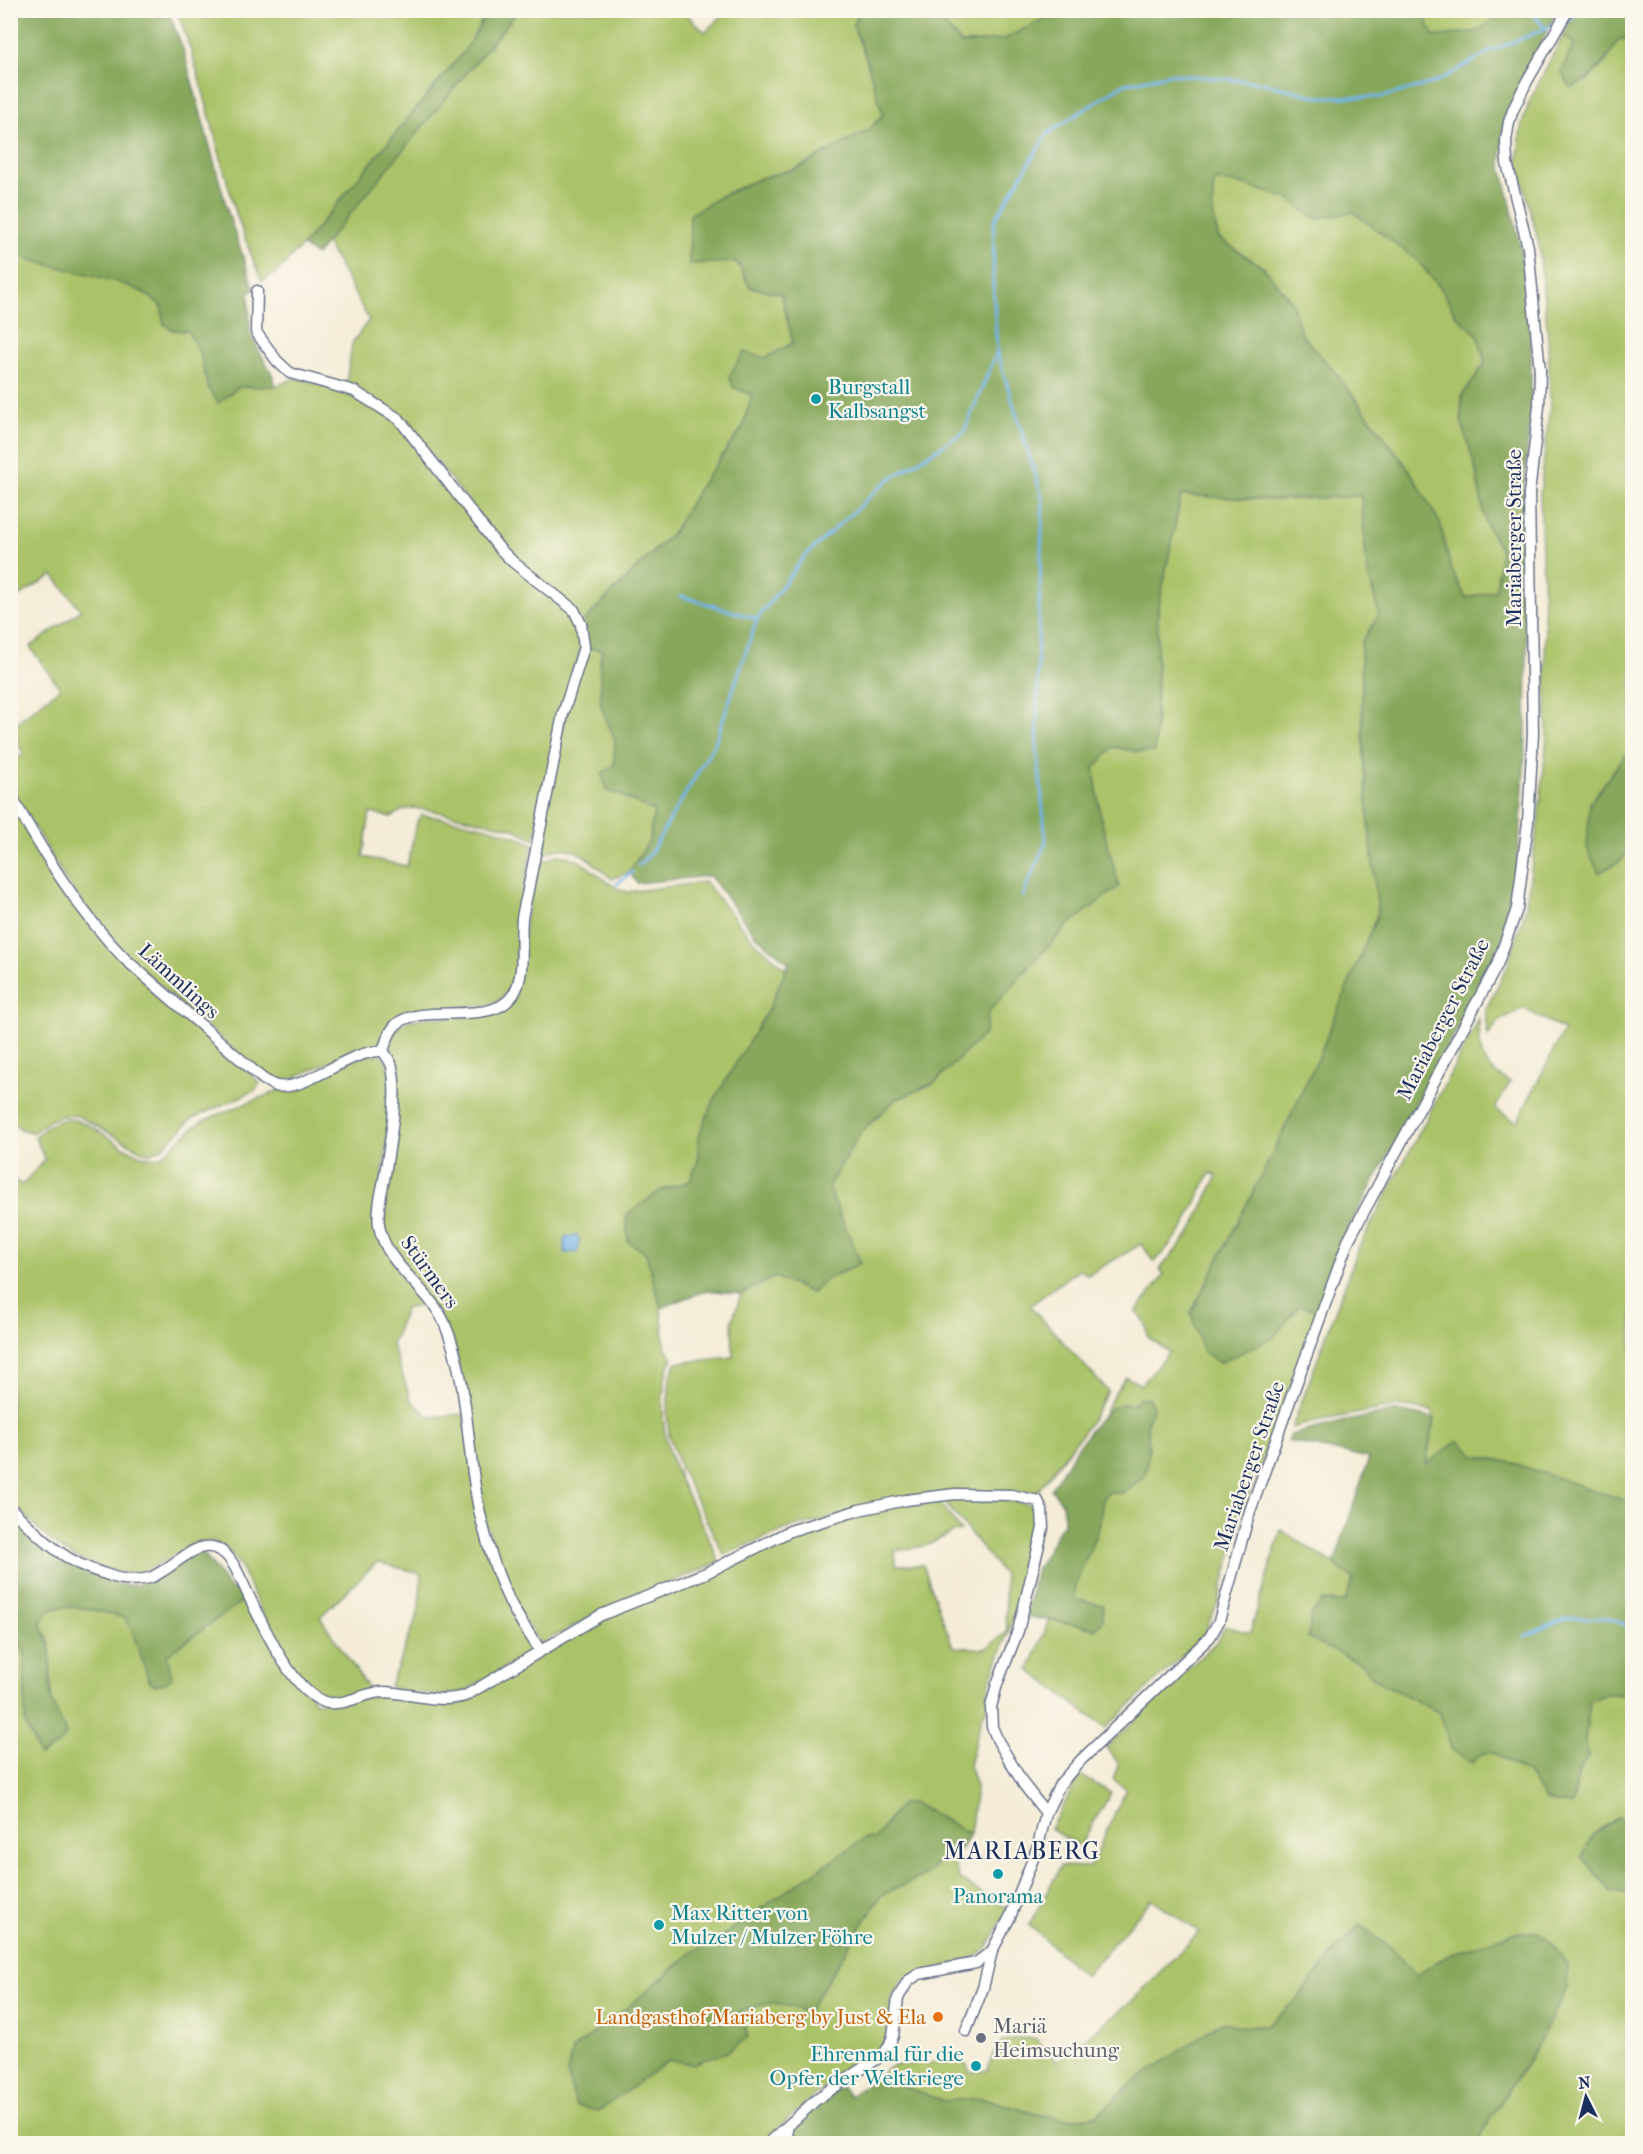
<svg xmlns="http://www.w3.org/2000/svg" width="1643" height="2154" font-family="'IM FELL French Canon',serif">
<style>
.green{fill:#aac268;stroke:#627863;stroke-width:1.5}
.forest{fill:#87a85c;stroke:#516c5d;stroke-width:1.5;fill-rule:evenodd}
.water{fill:#72b3e7;stroke:#4671a2;stroke-width:1.5}
.lines{fill:none;stroke-linecap:round;stroke-linejoin:round}
.stream{stroke:#72b3e7;stroke-width:3}
.minor-casing{stroke:#677188;stroke-width:13}
.minor{stroke:#fff;stroke-width:10}
.culture-dot{fill:#0f9aa8;stroke:#fbf7ec;stroke-width:2}
.food-dot{fill:#e8710a;stroke:#fbf7ec;stroke-width:2}
.worship-dot{fill:#6b7280;stroke:#fbf7ec;stroke-width:2}
.labels{text-anchor:middle;dominant-baseline:central;stroke-width:4.5;stroke-linejoin:round;paint-order:stroke}
.culture-label{font-size:21px;fill:#0d838f;stroke:#fbf7ec;text-anchor:start}
.street-label{font-size:21px;fill:#1b2f5e;stroke:#fbf7ec}
.food-label{font-size:21px;fill:#c56008;stroke:#fbf7ec;text-anchor:end}
.worship-label{font-size:21px;fill:#5b616d;stroke:#fbf7ec;text-anchor:start}
.quarter-label{font-size:24px;letter-spacing:1.5px;fill:#1b2f5e;stroke:#fbf7ec}
</style>
<rect width="100%" height="100%" fill="#fbf7ec"/>
<filter id="ink" filterUnits="userSpaceOnUse"><feTurbulence type="fractalNoise" baseFrequency=".0167" numOctaves="2"/><feDisplacementMap in="SourceGraphic" scale="12" xChannelSelector="R" yChannelSelector="G"/><feConvolveMatrix kernelMatrix="1 2 1 2 8 2 1 2 1" color-interpolation-filters="sRGB"/></filter>
<filter id="wash" filterUnits="userSpaceOnUse"><feTurbulence type="fractalNoise" baseFrequency=".008" numOctaves="4" result="noise"/><feDisplacementMap in="SourceGraphic" scale="24" xChannelSelector="R" yChannelSelector="G"/><feGaussianBlur stdDeviation="1.35" result="paint"/><feColorMatrix in="noise" values="0 0 0 0 0 0 0 0 0 0 0 0 0 0 0 0 0 1.4 0 .05"/><feComposite in="paint" operator="in"/></filter>
<g filter="url(#wash)">
<rect width="100%" height="100%" fill="#f4ecd7"/>
<g class="green">
<polygon points="947,10 1059,11 1005,39 962,44 935,14"/>
<path d="M177 11H490L486 14 466 49 302 246 276 273 262 281C253 259 243 236 236 213 216 145 202 77 177 11Z"/>
<polygon points="518,11 683,11 705,32 727,11 860,11 853,25 866,58 883,114 870,129 798,168 761,178 721,196 737,262 750,287 781,294 793,343 766,358 733,387 752,395 743,427 699,488 674,531 583,622 515,560 401,417 346,384 352,343 369,320 326,242"/>
<polygon points="1422,11 1505,11 1478,31 1434,37"/>
<path d="M1563 35 1575 44 1561 72 1587 81 1607 60 1618 40 1632 37V746L1590 803 1621 861 1632 847V1503H1630L1513 1463 1489 1458 1475 1456 1426 1465 1434 1418 1432 1411 1397 1406 1317 1421 1292 1428 1359 1247 1479 1019C1480 1052 1477 1065 1510 1082L1495 1109 1517 1122 1564 1030 1523 1008 1499 1021 1488 1036 1486 1009 1507 968 1525 911 1538 823 1547 736 1545 641 1540 494 1550 406 1548 338 1539 245 1518 162 1519 142 1522 123 1530 100Z"/>
<polygon points="1214,180 1242,184 1289,199 1316,219 1353,212 1417,260 1440,287 1456,315 1478,335 1485,363 1462,396 1485,521 1501,551 1496,590 1466,599 1451,569 1440,523 1410,471 1335,372 1301,334 1292,302 1264,268 1218,238 1212,207"/>
<path d="M11 253C51 269 97 272 138 290 146 293 154 300 161 305L164 324 173 330 188 331 200 353 208 388 276 386 295 378 344 390 397 421 469 516 563 604 580 625 581 647 535 839 512 828 439 812 414 808 403 810 391 817 370 813 363 857 407 866 417 822 421 815C460 820 497 827 533 844L517 917 516 967 512 985 503 997 492 1004 476 1006 410 1011 392 1020 380 1043 376 1046 364 1047 343 1056 289 1080 265 1077 127 957 70 887 11 788V764L23 754 11 727 60 688 30 647 81 610 53 575 11 601Z"/>
<polygon points="1181,495 1272,500 1361,496 1367,569 1379,615 1361,644 1363,737 1369,826 1378,913 1319,1056 1271,1157 1191,1313 1273,1338 1299,1306 1319,1310 1244,1509 1219,1600 1204,1635 1106,1728 1029,1670 1049,1621 1072,1622 1095,1629 1103,1605 1074,1599 1076,1583 1099,1527 1103,1497 1110,1492 1123,1493 1131,1488 1149,1450 1147,1423 1153,1407 1118,1405 1103,1416 1113,1396 1126,1377 1141,1385 1169,1352 1148,1337 1146,1324 1136,1311 1164,1275 1160,1269 1191,1232 1217,1176 1210,1173 1183,1229 1155,1262 1141,1244 1088,1275 1079,1269 1030,1306 1108,1391 1089,1424 1036,1493 955,1491 789,1528 724,1555 679,1466 669,1435 667,1414 670,1377 676,1363 733,1357 732,1321 741,1294 775,1277 812,1293 827,1279 850,1269 828,1187 860,1133 895,1100 934,1083 985,1033 989,1011 1067,926 1119,886 1101,820 1094,768 1113,747 1139,752 1156,726 1158,609"/>
<path d="M586 648 602 649 600 664 601 706 615 739 614 765 607 791 618 794 654 811 649 841 629 872 612 879C586 857 572 837 537 857L565 715Z"/>
<path d="M10 800 87 921 260 1083 256 1090 193 1118 162 1148 151 1153 144 1152 78 1116C58 1113 48 1121 33 1133L21 1129 11 1121Z"/>
<path d="M557 855C586 855 601 885 627 892L705 882 752 939 786 969 769 1008 698 1137V1161L690 1181 660 1191 628 1241 646 1253 661 1308 665 1347 673 1358C665 1371 664 1382 663 1398 659 1464 697 1504 719 1562L600 1612 540 1644 521 1615 507 1587 484 1517 454 1341 390 1247 382 1222 395 1064C375 1002 443 1023 477 1015 490 1011 503 1002 515 997L526 918 536 865Z"/>
<path d="M366 1055H383L389 1066 390 1114 376 1223 428 1303 405 1309 392 1345 411 1400 429 1417 464 1414 479 1517 516 1618 533 1651 464 1692 438 1696 389 1688 418 1614 422 1574 377 1562 320 1617 369 1689C357 1693 338 1703 325 1698 289 1684 256 1598 239 1564 202 1506 170 1578 124 1573 104 1570 81 1562 64 1551 47 1540 26 1516 11 1501L10 1178 22 1185 45 1159 35 1137C43 1130 51 1122 62 1120 92 1113 125 1162 160 1157L200 1122Z"/>
<path d="M947 1498 1010 1500 1034 1506C1050 1534 1001 1649 990 1682 986 1694 990 1707 982 1717L969 1765 976 1787 970 1834 914 1803 901 1804 875 1839 865 1838 751 1915 709 1946 695 1950 633 2003 572 2050 599 2110 670 2060 692 2064 748 2037 740 2012C773 2001 775 1999 807 2013L881 1895 928 1874 937 1863 953 1860 960 1880 1008 1909 987 1948 974 1958 904 1978 892 1996 889 2028 881 2050 816 2094 762 2143H11L10 1623 25 1654V1723L66 1734 51 1699 50 1645 40 1623C43 1620 46 1614 49 1611 64 1600 108 1613 125 1618L132 1631 167 1655 246 1598 315 1702 383 1696 453 1706 466 1701 604 1619 791 1534 860 1513 906 1503 938 1501 961 1531 953 1532 928 1545 895 1551 896 1565H923L953 1647 985 1649 1007 1632 1004 1575 944 1501Z"/>
<path d="M1281 1530 1334 1564 1353 1579 1345 1602 1323 1601 1308 1638 1364 1665 1372 1678 1440 1713 1452 1750 1494 1753 1527 1773 1546 1800 1572 1804 1580 1768 1588 1757 1585 1740 1590 1701 1605 1694 1632 1695V1830L1619 1817 1582 1856 1612 1892 1629 1894 1632 1888V2143H1478L1491 2117 1535 2051 1567 1986 1447 1955 1416 1976 1390 1947 1360 1925 1341 1944 1296 2000 1267 2026 1246 2027 1222 2022 1130 2085 1096 2116 1066 2119 1036 2114 983 2098 944 2101 909 2089 880 2075 893 2065 965 2061 970 2072 988 2070C996 2039 1005 2036 1036 2039L1057 2061 1131 2002 1199 1932 1152 1899 1085 1976 1029 1925 1061 1866 1090 1867 1126 1789 1113 1779 1119 1763 1106 1748 1217 1641 1225 1626 1250 1633Z"/>
<polygon points="1080,1775 1111,1793 1080,1846 1050,1829"/>
</g>
<g class="forest">
<path d="M1576 10 1632 11V37L1618 40C1606 62 1594 77 1571 88L1561 72 1574 44 1563 35Z"/>
<path d="M10 11H168L183 49 229 216 254 289 249 294 250 334 272 374 276 386 239 387 218 403 208 388 200 353 188 331 173 330 164 324 161 305C154 300 146 293 138 290 97 272 51 269 11 253Z"/>
<polygon points="490,11 518,11 316,255 302,246 466,49 486,14"/>
<path d="M860 11H924L935 14 962 44 1005 39 1059 11H1422L1434 37 1478 31 1505 11H1557L1504 118 1501 164 1521 248 1531 339V406L1523 494 1527 642 1526 736 1521 822 1512 907 1495 960 1343 1238 1319 1310 1299 1306 1273 1338 1219 1363 1203 1351 1191 1313 1271 1157 1319 1056 1378 913 1369 826 1363 737 1361 643 1379 615 1367 569 1361 496 1272 500 1181 495 1158 609 1155 752H1139L1113 747 1094 768 1101 820 1119 886 1067 926 989 1011 985 1033 934 1083 895 1100 860 1133 828 1187 861 1263 827 1279 812 1293 775 1277 741 1294 707 1290 661 1308 646 1253 628 1241 626 1215 660 1191 690 1181 698 1161V1137L714 1100 769 1008 789 963 755 935 710 876 637 883 629 872 649 841 654 811 618 794 607 791 602 773 614 765 615 740 601 706 600 664 602 650 586 648 583 622 674 531 699 488 743 427 752 395 733 387 729 376 744 352 766 358 793 343 781 294 750 287 737 262 689 264 690 215 721 196 761 178 798 168 870 129 883 115 866 58 853 25ZM1214 180 1242 184 1289 199 1316 219 1353 212 1417 260 1440 287 1456 315 1478 335 1485 363 1462 396 1461 420 1476 470 1485 521 1501 551 1496 590 1466 598 1451 569 1440 523 1410 471 1335 372 1301 334 1292 302 1264 268 1218 238 1212 207Z"/>
<polygon points="1632,746 1632,847 1621,861 1599,873 1587,848 1590,803"/>
<path d="M1139 1398H1149L1153 1407 1147 1423 1149 1450 1145 1476 1123 1493 1110 1492 1103 1497 1099 1527 1076 1583 1074 1599 1103 1605V1620L1095 1629C1072 1622 1049 1621 1026 1616L1035 1572 1064 1521 1063 1504 1051 1489C1063 1470 1098 1411 1118 1405 1122 1403 1129 1404 1133 1404Z"/>
<polygon points="1397,1411 1434,1418 1426,1464 1459,1440 1475,1456 1513,1463 1632,1503 1632,1695 1605,1694 1590,1701 1585,1740 1588,1757 1580,1769 1572,1804 1558,1804 1546,1800 1527,1773 1494,1753 1483,1753 1472,1763 1452,1750 1440,1713 1372,1678 1364,1665 1308,1638 1312,1613 1323,1601 1345,1602 1353,1579 1334,1564 1369,1458 1288,1441 1291,1435 1345,1421"/>
<path d="M11 1513 57 1557 85 1571 122 1585 139 1584 201 1550 230 1589 239 1588 246 1598 167 1655 172 1678 166 1683 154 1685 149 1680 132 1631 125 1618C108 1613 64 1600 49 1611 46 1614 43 1620 40 1623L50 1645 51 1699 66 1734 61 1743 40 1756 25 1723V1654L11 1623Z"/>
<path d="M914 1803 970 1834 953 1860 937 1863 928 1874 881 1895 807 2013C775 1999 773 2001 740 2012L748 2037 727 2052 692 2064 669 2060 599 2111 576 2106 567 2073 572 2050 633 2003 695 1950 709 1946 751 1915 865 1838 875 1839 901 1804Z"/>
<polygon points="1619,1817 1632,1830 1632,1888 1629,1894 1612,1892 1582,1857 1593,1834"/>
<path d="M1360 1925 1390 1947 1416 1976 1447 1955 1517 1932H1538L1550 1940 1568 1966 1567 1986 1535 2051 1491 2117 1478 2143 794 2144C790 2117 822 2099 842 2087L849 2096 880 2075 910 2089 944 2101 983 2098 1036 2114 1066 2119 1096 2116 1130 2085 1222 2022 1246 2027 1267 2026 1296 2000 1341 1944Z"/>
</g>
<polygon class="water" points="566,1236 578,1236 579,1240 578,1252 565,1253 564,1239"/>
<g class="lines">
<g class="stream">
<polyline points="1530,10 1546,29"/>
<polyline points="1566,20 1587,10"/>
<polyline points="997,352 1043,500 1038,639 1037,748 1046,842 1023,896"/>
<polyline points="681,596 757,619"/>
<polyline points="639,865 650,854 715,743 757,619 805,556 887,481 964,432 997,351 993,283 994,221 1047,134 1124,84 1171,74 1258,82 1318,97 1382,97 1436,82 1489,52 1554,25"/>
<polyline points="617,884 632,872"/>
<polyline points="1525,1636 1567,1618 1607,1618 1632,1627"/>
</g>
</g>
</g>
<g filter="url(#ink)">
<g class="lines">
<g class="minor-casing">
<g id="minor">
<polyline points="933,10 942,10"/>
<path d="M257 291 256 332 277 361 290 373 354 391 399 419 499 548 513 562 574 610 581 624 584 647 563 714 527 895C525 903 523 911 522 918 520 941 525 965 517 987 501 1031 428 1001 398 1023 390 1029 386 1041 383 1051"/>
<path d="M10 794C43 852 78 911 125 959L263 1079C267 1081 272 1085 276 1086 306 1092 347 1050 383 1051"/>
<path d="M383 1051C386 1056 391 1061 392 1067 399 1099 389 1148 384 1180 381 1194 377 1210 379 1225 385 1265 428 1287 444 1322 471 1385 465 1453 481 1518 488 1547 498 1578 511 1604 519 1620 530 1635 540 1650"/>
<path d="M10 1508C41 1537 60 1560 102 1573 110 1575 117 1579 124 1579 133 1580 144 1580 152 1577 181 1564 209 1522 235 1567 252 1600 290 1698 329 1703 348 1705 365 1692 383 1692 412 1693 437 1704 465 1696L601 1615 706 1573 790 1531 859 1510 906 1500 955 1494 1011 1495 1038 1501 1042 1511 1043 1528 1018 1631 997 1684 991 1707 992 1727 998 1741 1024 1785 1046 1813"/>
<polyline points="966,2031 983,1988 992,1951"/>
<polyline points="787,2127 788,2144"/>
<polyline points="768,2144 818,2098 884,2054 889,2046 893,2036 898,1998 908,1981 919,1974 976,1963 992,1951 1010,1917 1038,1846 1046,1813 1060,1784 1081,1760 1210,1637 1219,1621 1250,1511 1348,1241 1497,965 1517,909 1528,822 1533,734 1529,494 1539,406 1540,371 1528,247 1507,163 1506,141 1509,122 1513,110 1527,81 1568,10"/>
</g>
</g>
<use href="#minor" class="minor"/>
</g>
</g>
<g class="culture-dot">
<circle cx="816" cy="399" r="6"/>
<circle cx="998" cy="1874" r="6"/>
<circle cx="659" cy="1925" r="6"/>
<circle cx="976" cy="2066" r="6"/>
</g>
<circle class="food-dot" cx="938" cy="2017" r="6"/>
<circle class="worship-dot" cx="981" cy="2038" r="6"/>
<g class="labels">
<g class="culture-label">
<text x="828" y="387">Burgstall<tspan x="828" dy="24">Kalbsangst</tspan></text>
<text x="998" y="1896" text-anchor="middle">Panorama</text>
<text x="671" y="1913">Max Ritter von<tspan x="671" dy="24">Mulzer / Mulzer Föhre</tspan></text>
<text x="964" y="2054" text-anchor="end">Ehrenmal für die<tspan x="964" dy="24">Opfer der Weltkriege</tspan></text>
</g>
<g class="street-label">
<text transform="translate(1514 538) rotate(-90)">Mariaberger Straße</text>
<text transform="translate(179 981) rotate(42)">Lämmlings</text>
<text transform="translate(1443 1019) rotate(-63)">Mariaberger Straße</text>
<text transform="translate(430 1272) rotate(54)">Stürmers</text>
<text transform="translate(1249 1466) rotate(-71)">Mariaberger Straße</text>
</g>
<g class="food-label">
<text x="926" y="2017">Landgasthof Mariaberg by Just &amp; Ela</text>
</g>
<g class="worship-label">
<text x="993" y="2026">Mariä<tspan x="993" dy="24">Heimsuchung</tspan></text>
</g>
<g class="quarter-label">
<text x="1022" y="1851">MARIABERG</text>
</g>
</g>
<rect width="1643" height="2154" fill="none" stroke="#fbf7ec" stroke-width="36"/>
<g transform="translate(1586 2097) rotate(354)" stroke="#fbf7ec" stroke-width="4.5" paint-order="stroke">
<path d="M0-4.5L10 22L0 15L-10 22Z" fill="#1b2f5e"/>
<text y="-9" font-size="16" font-weight="bold" text-anchor="middle" fill="#1b2f5e">N</text>
</g>
</svg>
